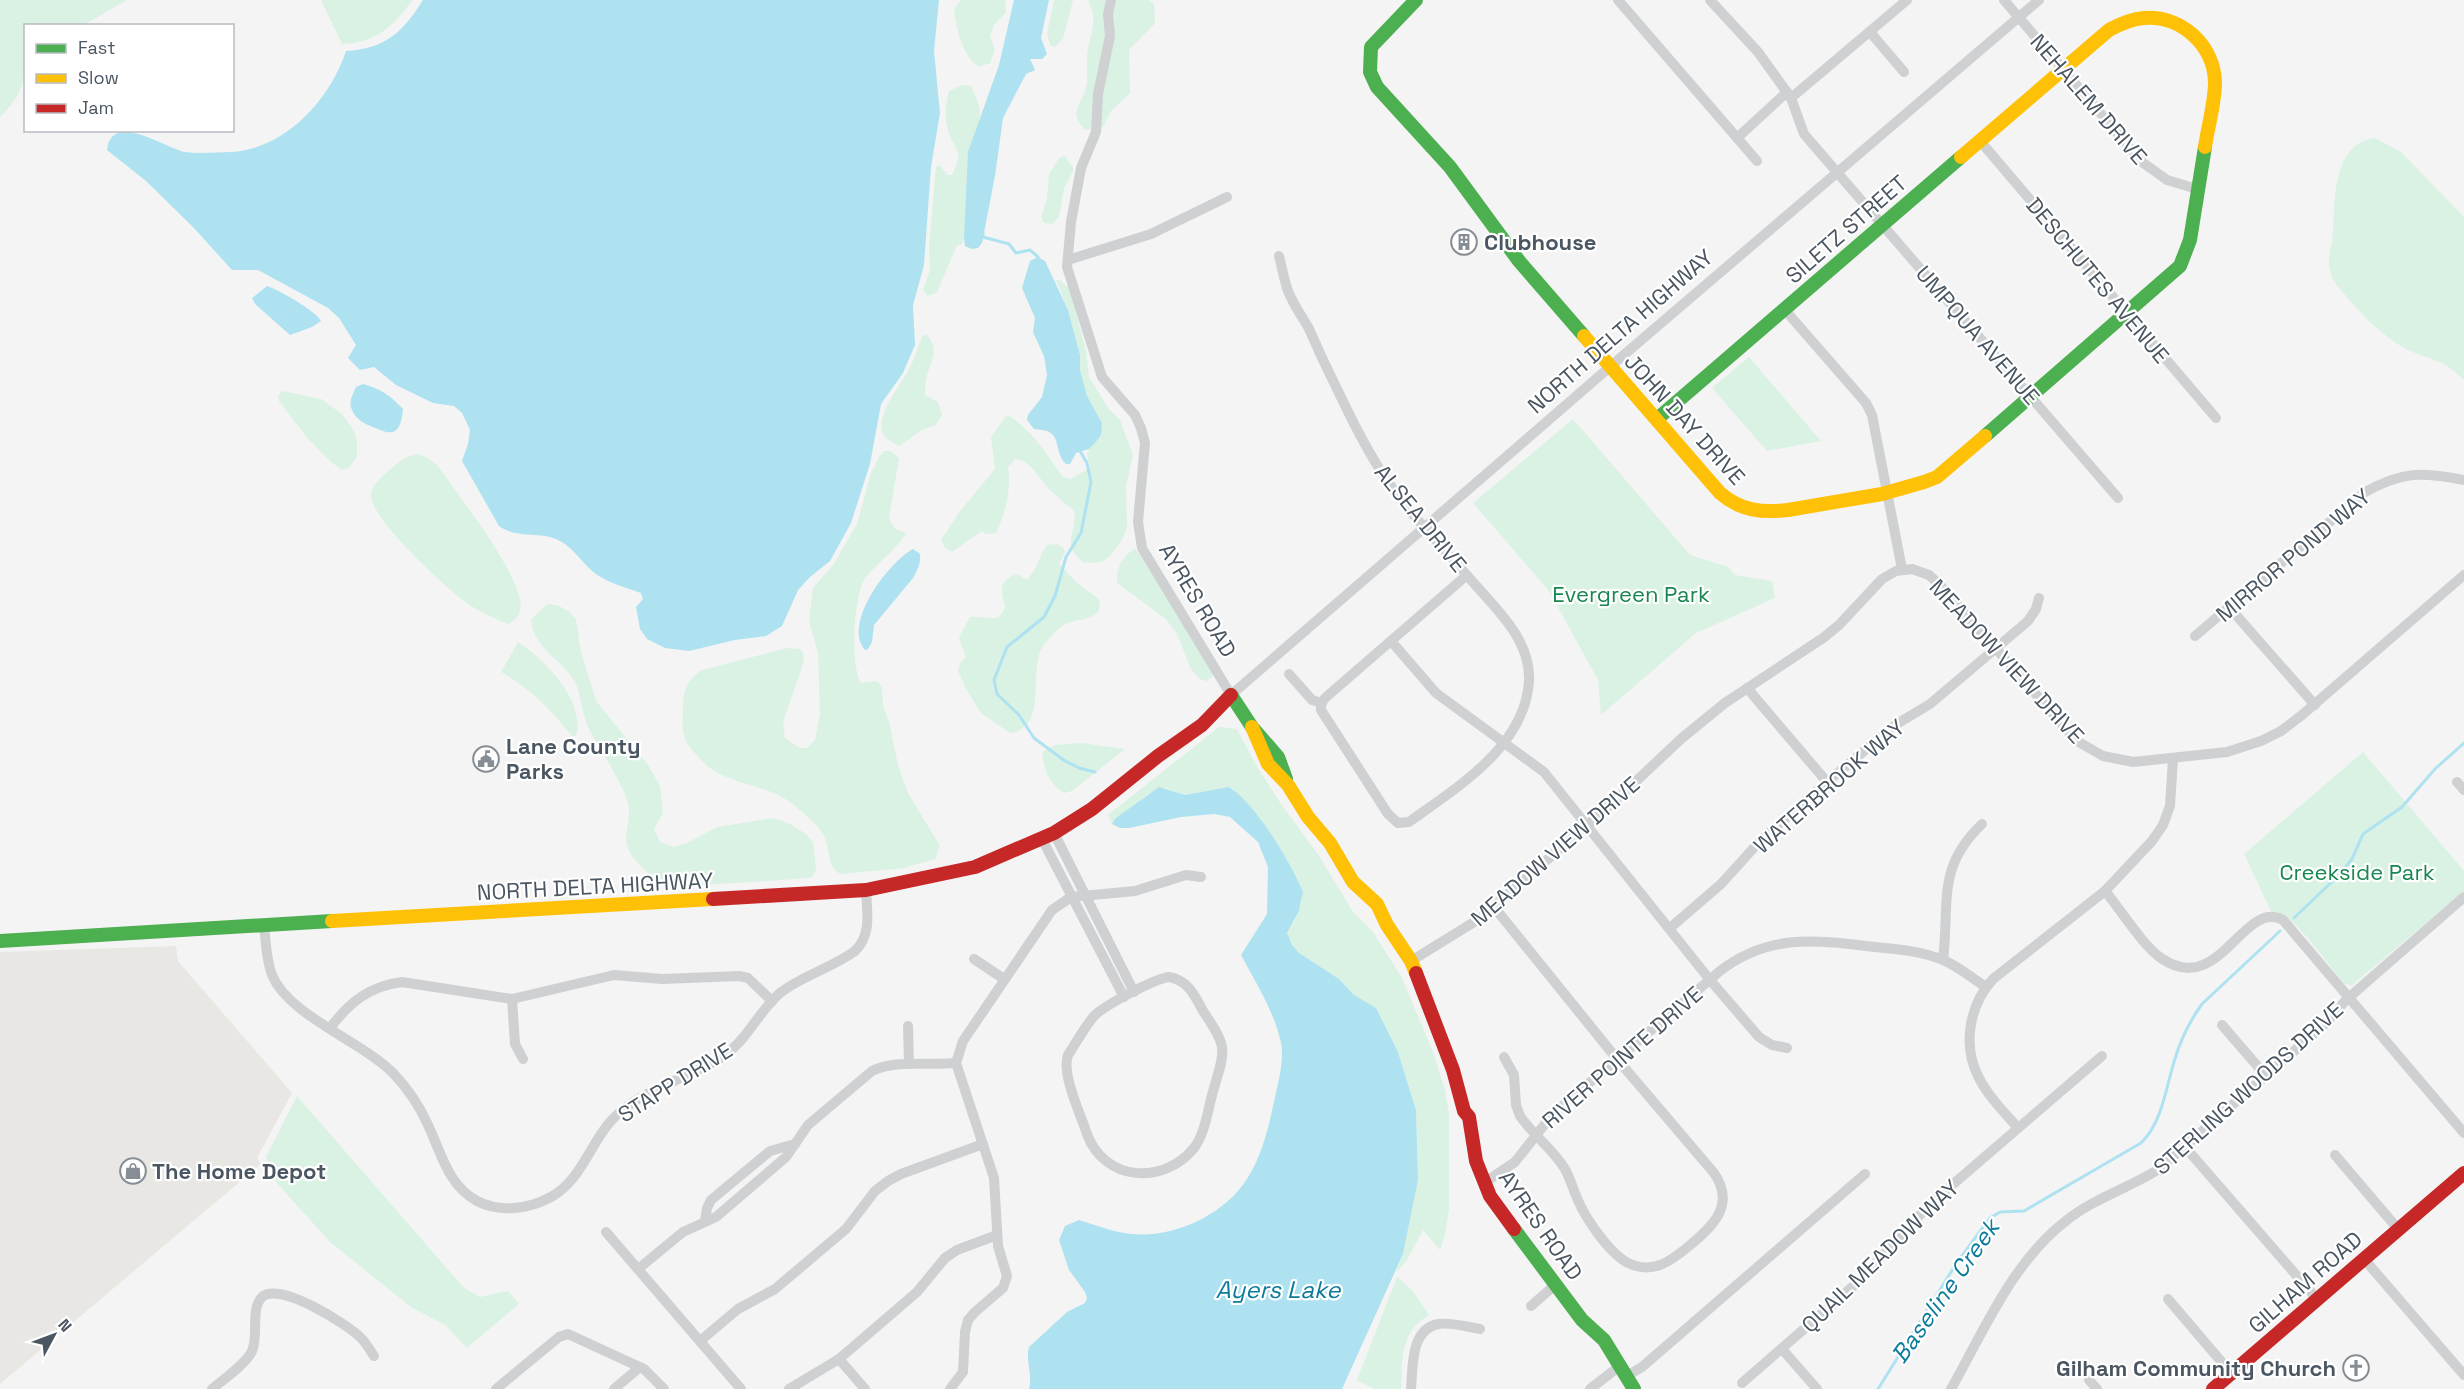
<svg xmlns="http://www.w3.org/2000/svg" width="2464" height="1389" font-family="'Space Grotesk',sans-serif">
<style>
.commercial{fill:#e8e7e3}
.green{fill:#d9f2e3}
.water{fill:#aee2f0}
.lines{fill:none;stroke-linecap:round;stroke-linejoin:round}
.stream{stroke:#aee2f0;stroke-width:3}
.street{stroke:#ced0d2;stroke-width:10}
.fast{stroke:#4caf50;stroke-width:14}
.slow{stroke:#ffc107;stroke-width:14}
.jam{stroke:#c62828;stroke-width:14}
.labels{text-anchor:middle;dominant-baseline:central;stroke-width:4.5;stroke-linejoin:round;paint-order:stroke}
.street-label{font-size:22px;fill:#4a5661;stroke:#fff}
.poi-label{font-size:22px;font-weight:bold;fill:#4a5661;stroke:#fff;text-anchor:start}
.park-label{font-size:22px;fill:#17864f;stroke:#fff}
.water-label{font-size:24px;font-style:italic;fill:#0c7c9b;stroke:#fff}
</style>
<rect width="100%" height="100%" fill="#f4f4f4"/>
<polygon class="commercial" points="176,946 178,961 292,1093 257,1158 261,1164 0,1384 0,952"/>
<g class="green">
<path d="M0 0H127L84 25 26 26C26 64 31 88 0 117Z"/>
<path d="M321 0H412C396 25 373 44 342 44Z"/>
<path d="M961 0H1005L1006 12 994 25 990 37 995 49 990 63 979 67C962 55 956 29 954 9Z"/>
<polygon points="1054,0 1073,0 1063,39 1055,47 1050,45 1047,33"/>
<path d="M1088 0H1149L1154 4 1155 23 1129 50 1130 93 1111 111 1103 127 1085 130C1068 111 1081 106 1086 88 1089 79 1086 68 1087 59 1088 36 1100 23 1088 0Z"/>
<path d="M962 85 971 86C975 95 980 104 980 113 979 130 971 147 968 164 965 190 971 219 962 244L957 245 937 292 928 296 923 290 930 270 929 247 936 167 940 165 947 175H952C965 150 954 151 948 130 944 118 946 103 949 91Z"/>
<path d="M2375 138 2401 152 2464 217V380C2443 358 2428 360 2404 348 2383 336 2362 315 2346 296 2341 290 2333 282 2331 274 2326 260 2332 247 2333 233 2335 202 2332 143 2375 138Z"/>
<polygon points="1065,156 1074,169 1064,189 1059,217 1052,224 1044,223 1041,217 1047,199 1049,174 1059,158"/>
<path d="M1056 280H1060L1070 289 1086 351 1089 377 1108 408 1120 420 1133 455 1126 486 1127 527 1121 542 1110 556 1102 562 1084 563C1059 543 1078 535 1074 510 1066 504 1058 498 1051 491 1040 481 1032 460 1015 459L1008 467C1011 491 1006 511 996 533L985 534 982 531 952 552 945 548 941 540 960 511 995 469 991 437 1007 415C1031 428 1047 455 1063 477L1070 479 1090 468 1087 454 1089 449 1095 443 1102 423 1087 396 1080 370V355L1068 310Z"/>
<path d="M927 335C941 351 929 363 926 380 925 385 925 391 925 395L938 402 942 415 936 425 922 430 899 446C892 442 884 439 882 431 878 413 900 385 908 371 914 360 918 348 922 336Z"/>
<polygon points="1749,357 1821,441 1767,451 1712,388"/>
<path d="M282 391 321 399 342 414 354 431 357 442V456L349 468 342 470C316 452 298 426 279 401L278 396Z"/>
<polygon points="1573,419 1690,555 1728,567 1735,575 1772,581 1775,598 1696,633 1601,715 1598,680 1549,591 1473,503"/>
<path d="M884 451H890L899 458 889 518 894 528 906 533C895 552 871 567 863 582 854 601 850 665 861 683L876 681 882 686 883 706 889 722 898 765 908 793 940 846 935 859 904 868 841 874C826 868 831 847 823 834 816 823 804 814 794 805 770 785 735 786 710 768 705 765 701 759 697 755 693 751 688 746 686 741 681 731 683 719 683 709 683 691 687 679 702 670L787 648 799 649 803 652 804 661 783 722 785 738 800 748H807L815 740 820 714 818 652 809 621 813 588 833 565 857 524 871 473 879 457Z"/>
<path d="M417 454 426 457 437 465C455 491 528 582 520 611 518 617 514 621 508 624 495 619 483 613 471 606 449 591 371 520 371 495 371 486 380 479 386 473 395 465 405 456 417 454Z"/>
<path d="M1057 544 1063 548 1065 552 1059 564 1076 582 1100 600 1099 611C1089 621 1077 619 1065 624 1058 628 1046 641 1042 648 1028 671 1049 728 1010 733L981 713 966 689 958 671 960 663 966 657 959 638 970 617C985 615 1000 626 1005 606 1000 590 999 579 1018 574L1024 579H1028C1039 566 1038 557 1047 545Z"/>
<path d="M1134 549 1145 559 1215 674 1207 681 1200 679 1191 669 1177 634 1166 619 1117 583C1116 568 1122 557 1134 549Z"/>
<path d="M547 604 557 605 570 612 576 620 581 652 596 701 648 765 660 786 663 813 654 829 660 842 674 847 689 842 717 827 774 818 792 825 806 834 813 842 816 871 811 878 687 886C663 884 648 877 633 857 620 839 630 827 629 809 629 792 598 747 590 731 582 716 582 697 575 682 562 658 534 650 531 620Z"/>
<path d="M518 642C544 659 586 701 576 736H572C552 711 530 688 501 672Z"/>
<polygon points="1219,727 1237,729 1256,765 1281,804 1318,854 1353,912 1373,932 1402,978 1433,1052 1445,1090 1449,1115 1449,1209 1445,1235 1440,1250 1423,1230 1407,1260 1396,1273 1403,1254 1418,1180 1416,1110 1398,1052 1376,1008 1354,995 1339,979 1299,953 1292,946 1287,933 1295,920 1302,901 1299,883 1260,819 1234,791 1228,787 1185,795 1165,788 1148,794 1112,824 1108,815"/>
<path d="M1082 743 1125 749 1072 791 1064 793C1048 782 1044 770 1042 752L1055 745Z"/>
<path d="M2363 752 2464 871V891L2351 986 2344 983C2329 967 2293 911 2271 911L2244 854Z"/>
<polygon points="297,1096 464,1288 480,1297 508,1291 519,1304 467,1348 445,1325 411,1307 330,1242 276,1182 266,1157"/>
<path d="M1397 1277 1413 1291 1429 1315C1399 1333 1403 1358 1401 1389H1374L1357 1380Z"/>
</g>
<g class="water">
<path d="M423 0H939L934 51 940 113 931 167 924 265 913 305 915 345 903 373 881 404 870 464 851 523 830 561 810 577 798 590 782 626 766 636 735 640 689 651 665 648 647 639 640 629 636 607 643 599 641 593C624 587 604 582 591 570 580 560 571 545 556 539 536 531 517 539 499 526L462 461 468 444 470 430 462 413 454 406 433 403 396 385 374 367 360 370 348 358 356 345 339 318 328 308 258 270H232L193 227 146 181 107 150C111 110 167 149 185 152 200 154 217 152 231 152 285 149 330 100 346 51 385 49 403 32 423 0Z"/>
<polygon points="1014,0 1049,0 1041,38 1047,54 1042,59 1030,59 1035,70 1026,74 1003,118 995,176 982,243 978,248 972,249 965,246 964,238 968,152 999,65"/>
<path d="M1038 257 1045 261 1068 310 1080 355V370L1087 396 1102 423 1101 435 1095 443 1089 449 1076 453 1070 464H1066C1051 449 1066 430 1034 429L1027 420 1028 415 1042 397 1047 375 1044 356 1033 332 1035 318 1022 288 1030 261Z"/>
<path d="M267 286C279 290 316 311 321 321L312 327 290 335 255 304 252 298Z"/>
<path d="M363 384C380 388 392 397 403 409 401 428 397 438 378 429 368 425 356 421 352 410 348 402 353 394 356 387Z"/>
<path d="M913 549 920 554C921 563 918 569 913 578L874 625 872 642 868 649 865 650C842 623 889 562 913 549Z"/>
<path d="M1159 787 1185 795 1228 787C1254 800 1292 865 1303 892L1299 911 1287 933 1292 945 1299 953 1339 979 1354 995 1376 1008 1398 1052 1416 1110 1418 1180 1403 1254 1342 1389H1029C1033 1375 1025 1360 1029 1347L1067 1312 1085 1303 1087 1298 1085 1292 1069 1270 1059 1240 1065 1226 1079 1220C1096 1225 1115 1233 1132 1234 1174 1238 1224 1215 1247 1179 1260 1159 1267 1134 1272 1111 1276 1090 1285 1063 1281 1043 1274 1011 1256 983 1241 955L1267 914 1268 867 1258 842 1230 817 1214 814 1181 817 1129 828H1120L1112 824 1116 818Z"/>
</g>
<g class="lines">
<g class="stream">
<polyline points="983,233 983,237 1009,244 1016,253 1030,250 1038,257"/>
<polyline points="1080,451 1087,463 1091,482 1081,533 1066,557 1055,596 1044,617 1007,647 994,680 997,694 1019,715 1034,738 1065,761 1079,768 1095,772"/>
<polyline points="2294,918 2341,873 2352,859 2363,834 2402,807 2435,769 2464,743"/>
<path d="M1878 1389 1956 1264 1990 1218 2000 1212 2024 1211 2141 1143C2162 1123 2166 1088 2174 1062 2180 1041 2189 1022 2202 1004L2280 931"/>
</g>
<g class="street">
<polyline points="1111,0 1108,14 1110,36 1098,94 1096,132 1081,168 1071,222 1067,267 1102,377 1135,415 1141,428 1145,443 1138,522 1142,548 1231,695 1619,359 2039,0"/>
<polyline points="1618,0 1757,161"/>
<polyline points="1710,0 1758,52 1791,98 1804,134 2118,498"/>
<polyline points="2004,0 2142,162 2167,180 2197,189"/>
<polyline points="1870,32 1904,72"/>
<polyline points="1791,98 1907,0"/>
<polyline points="1737,138 1787,92"/>
<polyline points="1981,142 2216,418"/>
<path d="M1279 256C1282 267 1284 280 1288 291 1293 304 1301 315 1308 327 1314 339 1319 352 1325 364 1343 401 1360 439 1382 473 1407 512 1442 546 1472 581 1497 610 1531 640 1529 681 1525 747 1457 787 1409 822L1398 823 1388 814 1321 710V704L1325 698 1467 575"/>
<polyline points="1068,260 1151,234 1227,197"/>
<polyline points="1785,310 1866,403 1872,415 1902,569"/>
<polyline points="2229,607 2315,705"/>
<path d="M2195 636 2365 492C2404 471 2421 472 2464 480"/>
<polyline points="1391,641 1436,693 1544,772 1710,980 1759,1037 1772,1045 1787,1048"/>
<polyline points="1289,674 1312,700 1322,703"/>
<polyline points="1747,688 1827,782"/>
<polyline points="2457,782 2464,790"/>
<polyline points="1054,833 1134,992"/>
<polyline points="1042,839 1124,997"/>
<path d="M2105 891C2121 910 2143 946 2161 958 2220 999 2243 898 2283 920L2464 1133"/>
<path d="M1494 907 1617 1059 1714 1173C1736 1205 1713 1226 1689 1246 1671 1261 1653 1275 1628 1263 1609 1253 1585 1218 1577 1198 1573 1189 1570 1178 1565 1169 1553 1149 1533 1135 1520 1116L1516 1105 1514 1075 1504 1057"/>
<path d="M264 926C266 941 266 960 272 975 289 1016 362 1041 394 1074 407 1088 419 1105 427 1123 441 1151 447 1185 477 1201 500 1213 529 1209 551 1197 584 1179 591 1137 619 1113 649 1087 689 1078 722 1057 747 1041 758 1012 780 993 803 975 832 968 855 951 872 934 867 912 866 890"/>
<polyline points="1670,928 1721,884 1760,841 1827,782 1895,725 1930,704 2028,621 2036,609 2039,598"/>
<polyline points="974,959 1004,979"/>
<path d="M1943 960C1950 902 1936 868 1982 824"/>
<polyline points="1411,961 1479,919 1616,800 1682,738 1725,703 1823,638 1839,625 1882,579 1896,571 1912,569 1929,575 1940,585 2077,741 2103,756 2133,762 2227,752 2261,741 2281,731 2302,715 2464,575"/>
<path d="M1169 977C1188 980 1195 996 1203 1011 1210 1022 1220 1035 1222 1047 1224 1060 1217 1076 1214 1088 1208 1107 1206 1132 1194 1148 1163 1186 1104 1181 1087 1134 1081 1115 1061 1074 1068 1055 1076 1043 1084 1028 1094 1016 1105 1005 1154 979 1169 977Z"/>
<polyline points="512,999 515,1044 523,1059"/>
<polyline points="2222,1025 2266,1076"/>
<polyline points="908,1026 909,1064"/>
<path d="M330 1028C349 1003 369 986 402 982L512 999 614 975 662 979 739 976 748 978 772 1001"/>
<path d="M2018 1128C2004 1112 1987 1095 1978 1076 1962 1044 1970 1004 1993 979L2105 891 2152 841 2163 825 2170 806 2173 759"/>
<polyline points="2185,1147 2317,1299"/>
<polyline points="2335,1155 2398,1229"/>
<path d="M1484 1183 1515 1162 1552 1115 1720 971C1769 933 1817 940 1875 947 1897 949 1922 951 1943 960 1958 966 1972 978 1986 987"/>
<polyline points="705,1221 707,1208 711,1200 770,1151 795,1144"/>
<polyline points="606,1232 741,1389"/>
<polyline points="2364,1259 2464,1375"/>
<path d="M638 1269 683 1232 716 1217 786 1157 808 1125 872 1071C897 1059 929 1066 956 1063"/>
<polyline points="2168,1299 2231,1373"/>
<polyline points="1531,1306 1555,1285"/>
<polyline points="700,1341 738,1309 775,1289 846,1229 875,1191 888,1181 901,1174 983,1144"/>
<polyline points="1782,1349 1817,1389"/>
<polyline points="839,1359 865,1389"/>
<polyline points="1627,1376 1642,1367 1865,1174"/>
<polyline points="2089,1380 2097,1389"/>
<polyline points="1742,1383 1858,1282 1930,1204 2102,1056"/>
<path d="M212 1389C223 1380 247 1363 252 1351 259 1336 250 1309 262 1297 279 1281 347 1324 361 1338 366 1343 370 1350 374 1356"/>
<polyline points="496,1389 559,1337 568,1334 644,1369 664,1389"/>
<polyline points="614,1389 640,1367"/>
<polyline points="789,1389 839,1359 917,1292 945,1258 957,1250 997,1235"/>
<polyline points="950,1389 963,1372 965,1332 968,1320 975,1312 1003,1288 1007,1276 998,1246 994,1178 956,1063 963,1041 1052,910 1071,897 1135,891 1186,875 1201,877"/>
<path d="M1411 1389C1413 1367 1410 1330 1438 1324 1451 1322 1468 1327 1480 1329"/>
<polyline points="1590,1389 1621,1365"/>
<path d="M1951 1389C1984 1331 2012 1262 2067 1220 2095 1198 2129 1188 2159 1169L2325 1024 2346 1000 2464 897"/>
</g>
<g class="fast">
<polyline points="1416,0 1371,47 1370,72 1377,87 1450,167 1519,261 1584,336"/>
<polyline points="1657,419 1961,157"/>
<polyline points="1985,436 2180,266 2190,240 2205,147"/>
<polyline points="1231,695 1252,727 1278,757 1286,779"/>
<polyline points="0,941 332,921"/>
<polyline points="1514,1229 1582,1320 1604,1340 1634,1389"/>
</g>
<g class="slow">
<path d="M1961 157 2109 30C2120 24 2131 19 2144 18 2181 15 2214 45 2215 82 2215 103 2208 126 2205 147"/>
<path d="M1584 336 1720 493C1741 511 1762 513 1788 510L1882 494 1924 482 1937 477 1985 436"/>
<polyline points="1252,727 1268,764 1288,785 1308,817 1330,843 1353,882 1377,904 1387,925 1411,961 1416,973"/>
<polyline points="332,921 713,899"/>
</g>
<g class="jam">
<polyline points="713,899 866,890 975,867 1054,833 1092,809 1158,756 1202,725 1231,695"/>
<polyline points="1416,973 1453,1070 1464,1111 1469,1117 1476,1161 1490,1196 1514,1229"/>
<polyline points="2213,1389 2464,1173"/>
</g>
</g>
<defs>
<g id="building-ring" transform="scale(1.35)"><circle r="9.5" fill="#fff" stroke="#868d94" stroke-width="1.5"/><path d="M-4-6H4V6H1V3H-1V6H-4ZM-2.5-4.3h1.7v1.8h-1.7ZM.8-4.3h1.7v1.8H.8ZM-2.5-1h1.7V.8h-1.7ZM.8-1h1.7V.8H.8Z" fill="#868d94"/></g>
<g id="civic-ring" transform="scale(1.35)"><circle r="9.5" fill="#fff" stroke="#868d94" stroke-width="1.5"/><path d="M-.6-6.5H3V-4.5H.6V-3L4-1V1h2V6H-6V1h2V-1L-.6-3ZM-1.2 2.5V6h2.4V2.5Z" fill="#868d94"/></g>
<g id="shop-ring" transform="scale(1.35)"><circle r="9.5" fill="#fff" stroke="#868d94" stroke-width="1.5"/><path d="M-5-2.5h2.3a2.7 3.5 0 0 1 5.4 0H5L5.5 6h-11ZM-1.5-2.5h3a1.5 2.3 0 0 0-3 0Z" fill="#868d94"/></g>
<g id="church-ring" transform="scale(1.35)"><circle r="9.5" fill="#fff" stroke="#868d94" stroke-width="1.5"/><path d="M-1.2-6h2.4v3.5h3.3v2.4h-3.3V6h-2.4V-.1h-3.3v-2.4h3.3Z" fill="#868d94"/></g>
</defs>
<g fill-rule="evenodd">
<use href="#building-ring" x="1464" y="242"/>
<use href="#civic-ring" x="486" y="759"/>
<use href="#shop-ring" x="133" y="1171"/>
<use href="#church-ring" x="2356" y="1368"/>
</g>
<g class="labels">
<g class="street-label">
<text transform="translate(2089 99) rotate(49)">NEHALEM DRIVE</text>
<text transform="translate(1846 229) rotate(-41)">SILETZ STREET</text>
<text transform="translate(2098 280) rotate(50)">DESCHUTES AVENUE</text>
<text transform="translate(1620 331) rotate(-41)">NORTH DELTA HIGHWAY</text>
<text transform="translate(1978 335) rotate(49)">UMPQUA AVENUE</text>
<text transform="translate(1685 419) rotate(48)">JOHN DAY DRIVE</text>
<text transform="translate(1421 518) rotate(51)">ALSEA DRIVE</text>
<text transform="translate(2293 555) rotate(-40)">MIRROR POND WAY</text>
<text transform="translate(1198 600) rotate(59)">AYRES ROAD</text>
<text transform="translate(2007 661) rotate(47)">MEADOW VIEW DRIVE</text>
<text transform="translate(1829 786) rotate(-41)">WATERBROOK WAY</text>
<text transform="translate(1555 851) rotate(-41)">MEADOW VIEW DRIVE</text>
<text transform="translate(595 886) rotate(-3)">NORTH DELTA HIGHWAY</text>
<text transform="translate(1622 1057) rotate(-41)">RIVER POINTE DRIVE</text>
<text transform="translate(675 1082) rotate(-32)">STAPP DRIVE</text>
<text transform="translate(2248 1088) rotate(-42)">STERLING WOODS DRIVE</text>
<text transform="translate(1541 1225) rotate(55)">AYRES ROAD</text>
<text transform="translate(1880 1256) rotate(-44)">QUAIL MEADOW WAY</text>
<text transform="translate(2305 1282) rotate(-41)">GILHAM ROAD</text>
</g>
<g class="poi-label">
<text x="1484" y="242">Clubhouse</text>
<text x="506" y="746">Lane County<tspan x="506" dy="25">Parks</tspan></text>
<text x="152" y="1171">The Home Depot</text>
<text x="2336" y="1368" text-anchor="end">Gilham Community Church</text>
</g>
<g class="park-label">
<text x="1631" y="594">Evergreen Park</text>
<text x="2357" y="872">Creekside Park</text>
</g>
<g class="water-label">
<text x="1278" y="1289">Ayers Lake</text>
<text transform="translate(1945 1291) rotate(-55)">Baseline Creek</text>
</g>
</g>
<rect x="24" y="24" width="210" height="108" fill="#ffffff" stroke="#b7bbc0" stroke-width="1.5"/>
<rect x="36" y="44" width="30" height="9" fill="#4caf50" stroke="#b7bbc0" stroke-width="1.5"/>
<text x="78" y="54" font-size="18" fill="#4a5661">Fast</text>
<rect x="36" y="74" width="30" height="9" fill="#ffc107" stroke="#b7bbc0" stroke-width="1.5"/>
<text x="78" y="84" font-size="18" fill="#4a5661">Slow</text>
<rect x="36" y="104" width="30" height="9" fill="#c62828" stroke="#b7bbc0" stroke-width="1.5"/>
<text x="78" y="114" font-size="18" fill="#4a5661">Jam</text>
<g transform="translate(54 1335) rotate(49)" stroke="#ffffff" stroke-width="4.5" paint-order="stroke">
<path d="M0-4.5L10 22L0 15L-10 22Z" fill="#4a5661"/>
<text y="-9" font-size="16" font-weight="bold" text-anchor="middle" fill="#4a5661">N</text>
</g>
</svg>
